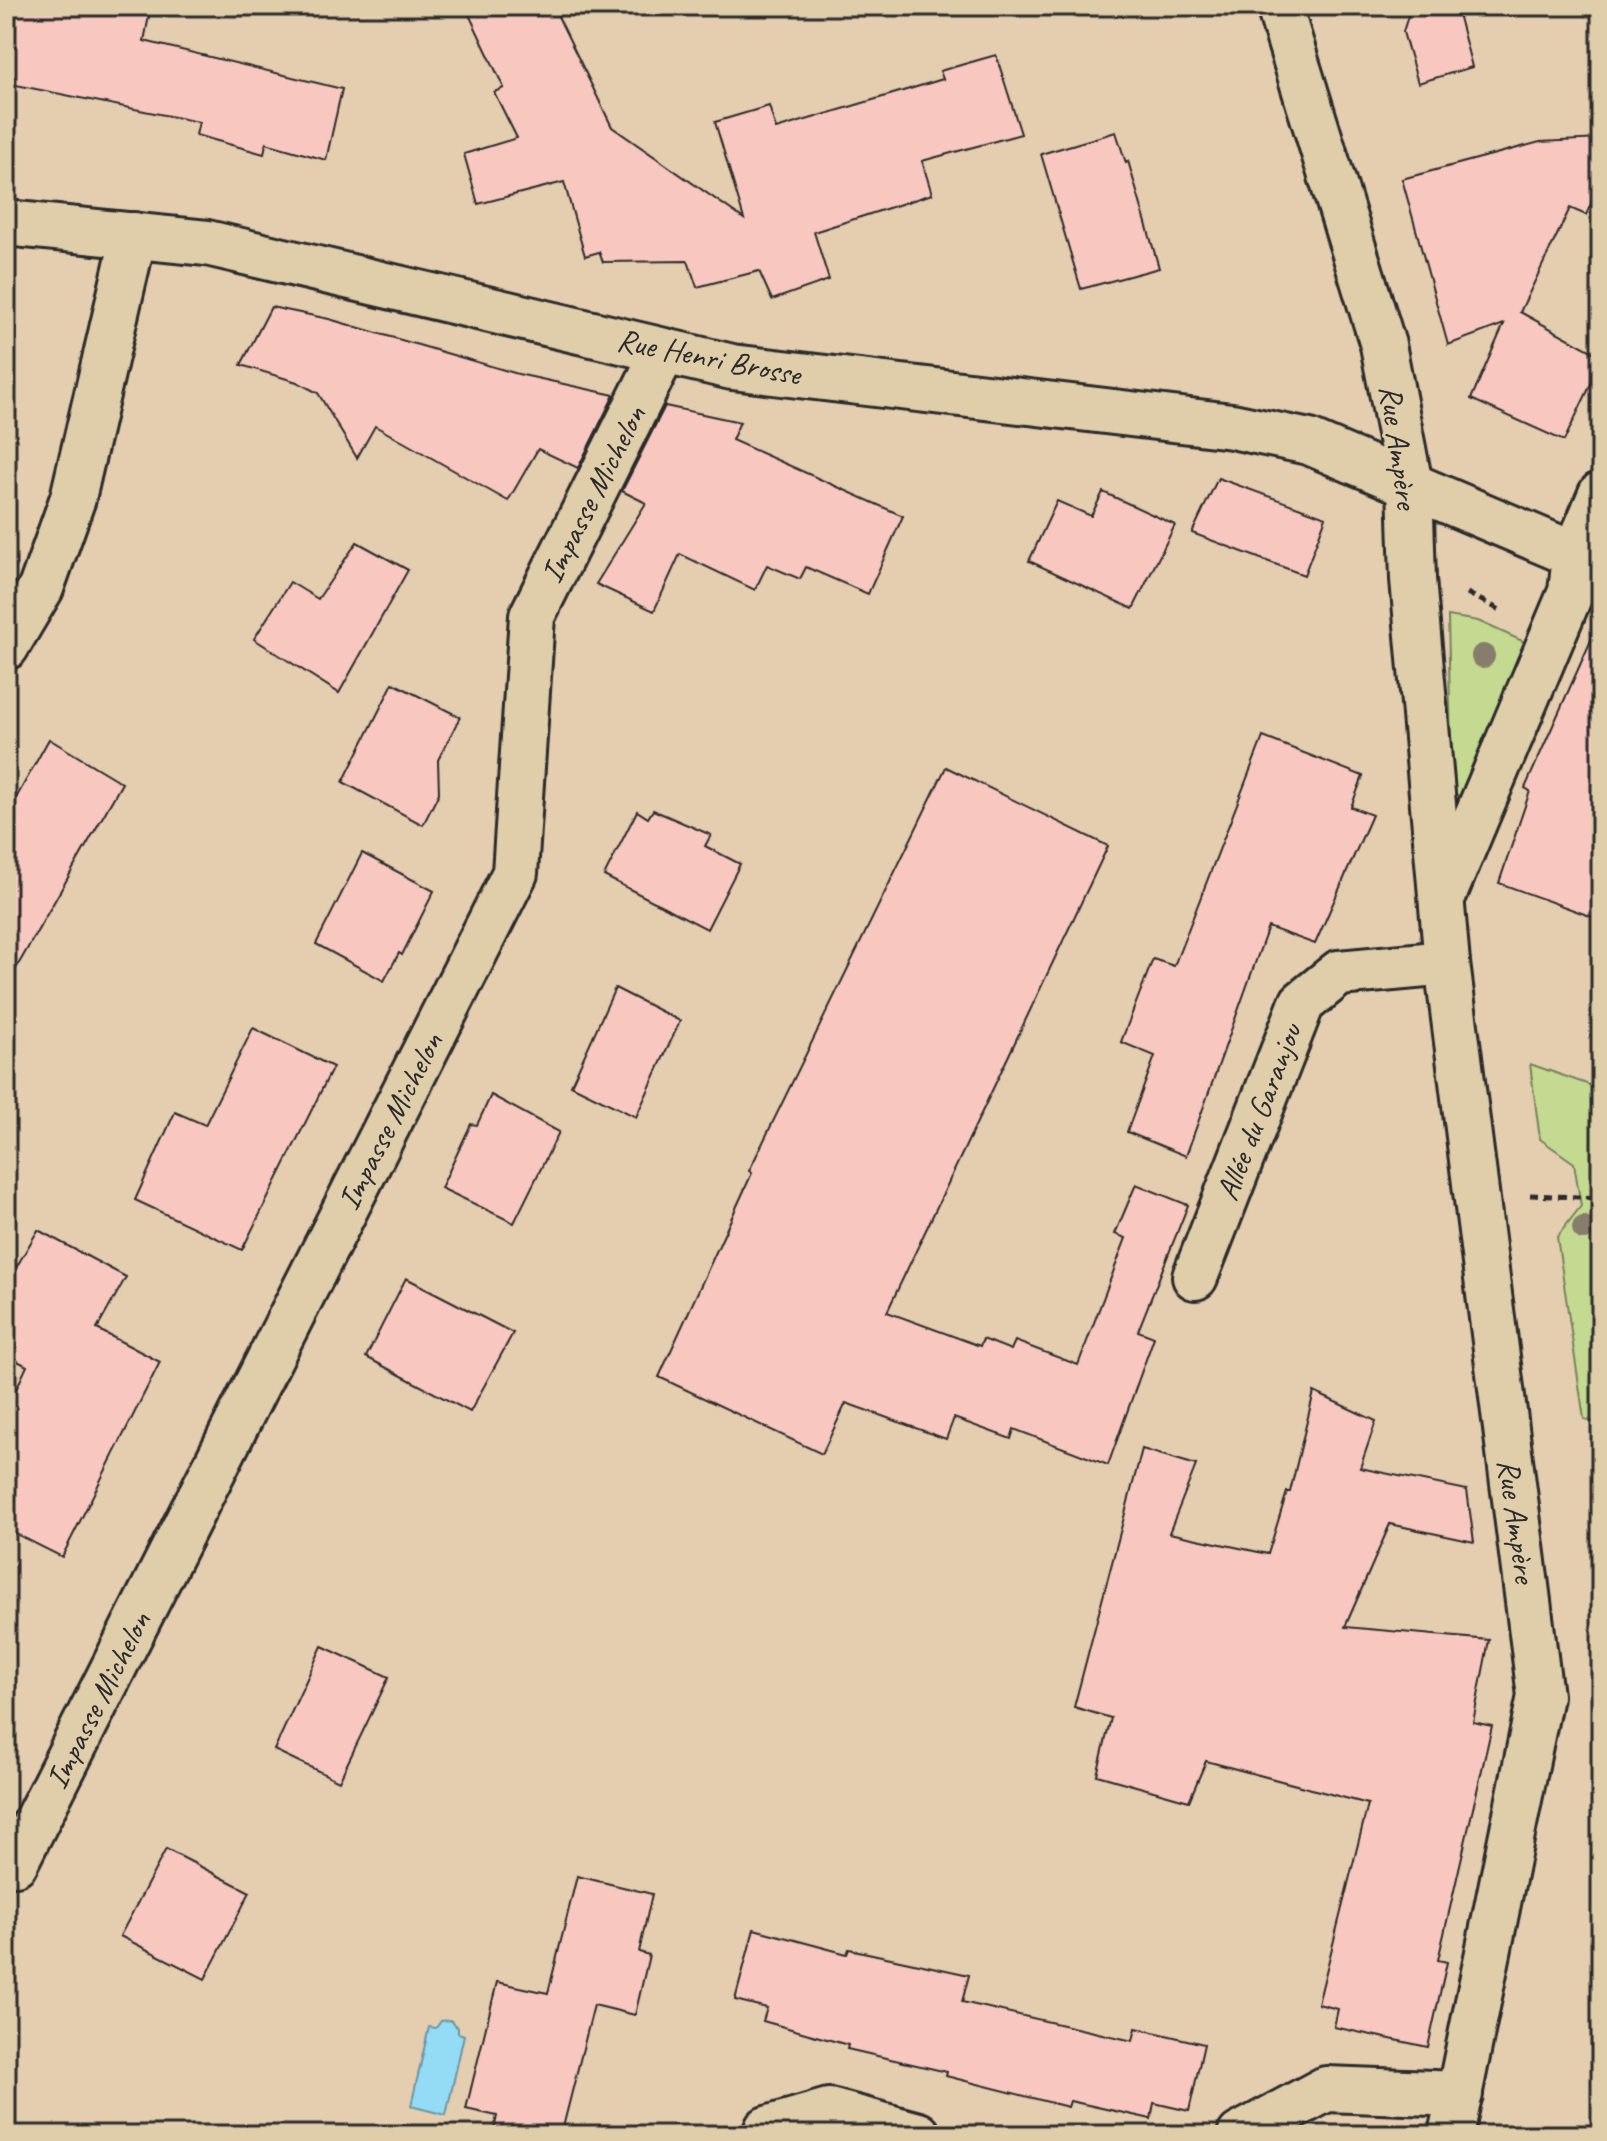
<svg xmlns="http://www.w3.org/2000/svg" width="1607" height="2141" font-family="Caveat,sans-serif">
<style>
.green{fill:#c4da90;stroke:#78825e;stroke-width:2}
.water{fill:#94dcf5;stroke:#6a95a4;stroke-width:2}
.building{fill:#f8c8c0;stroke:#2b2b2b;stroke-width:2}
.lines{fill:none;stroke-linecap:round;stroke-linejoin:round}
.minor-casing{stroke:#2b2b2b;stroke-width:50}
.tertiary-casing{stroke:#2b2b2b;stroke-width:50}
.path{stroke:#2b2b2b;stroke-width:5;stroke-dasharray:8 6;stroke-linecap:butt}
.minor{stroke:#e0ceab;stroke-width:44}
.tertiary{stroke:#e0ceab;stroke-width:44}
.tree{fill:#877d6c}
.labels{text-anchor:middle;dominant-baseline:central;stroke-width:6;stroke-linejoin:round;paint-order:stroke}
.street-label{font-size:32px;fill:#2b2b2b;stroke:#e0ceab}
</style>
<rect width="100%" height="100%" fill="#e5cdaf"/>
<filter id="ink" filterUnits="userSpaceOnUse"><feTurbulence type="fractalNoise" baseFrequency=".0125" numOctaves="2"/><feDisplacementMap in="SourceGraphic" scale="16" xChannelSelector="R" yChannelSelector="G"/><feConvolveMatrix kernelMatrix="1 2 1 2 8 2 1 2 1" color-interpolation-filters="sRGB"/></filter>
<g filter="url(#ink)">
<g class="green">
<polygon points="1448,616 1478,621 1529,644 1465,796 1452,794"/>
<polygon points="1530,1064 1601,1089 1601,1424 1584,1419 1557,1237 1581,1206 1574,1163 1540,1139"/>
</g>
<polygon class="water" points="450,2020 458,2028 458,2033 464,2035 446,2115 411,2106 429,2027 436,2028 441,2021"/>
<g class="building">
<polygon points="6,6 151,6 144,41 342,89 326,160 266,143 264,154 196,135 199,122 6,83"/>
<polygon points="465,6 553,6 612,127 744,219 715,122 769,106 776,129 943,79 940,71 996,55 1021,134 922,161 932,194 814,232 829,280 772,300 759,271 697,287 688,261 603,262 599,252 585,256 564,182 478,204 464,154 517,138 494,92 504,88"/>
<polygon points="1411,6 1456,6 1472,67 1418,83 1403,32"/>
<polygon points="1116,132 1126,163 1128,161 1159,268 1081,289 1041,154"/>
<polygon points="1601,139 1601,182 1586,215 1570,208 1520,312 1601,356 1601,363 1564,441 1471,399 1504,324 1448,345 1402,179 1540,142"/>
<polygon points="271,307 329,319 518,374 614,395 578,468 538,449 508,501 375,426 357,458 318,393 297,382 241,365"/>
<polygon points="665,406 740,422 732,440 903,516 868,594 806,567 800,579 767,565 755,590 680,554 654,611 596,584 646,503 622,491"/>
<polygon points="1218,478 1326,517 1304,575 1192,533"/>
<polygon points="1103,492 1175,525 1133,609 1029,561 1057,501 1091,516"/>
<polygon points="357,542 408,570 339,693 254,639 290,582 318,599"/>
<polygon points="1601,618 1601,920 1499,883 1530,791 1525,788"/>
<polygon points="393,683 460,717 438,760 439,793 423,825 343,782"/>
<polygon points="1263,737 1363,776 1351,807 1372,815 1315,944 1268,927 1186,1156 1127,1132 1155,1056 1121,1042 1153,959 1174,966"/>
<polygon points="49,739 122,783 6,986 6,816"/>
<polygon points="946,767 1108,846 887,1312 980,1346 983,1339 1011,1350 1015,1341 1078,1365 1126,1238 1115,1234 1136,1184 1188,1205 1138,1331 1154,1337 1108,1465 1014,1429 1011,1439 954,1418 946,1439 846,1403 822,1454 659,1377 752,1173 749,1171"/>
<polygon points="653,810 711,835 705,846 740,864 707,929 604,876 637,811 648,818"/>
<polygon points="362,853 434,891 402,955 399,953 384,981 316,944"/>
<polygon points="615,988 680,1021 636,1117 571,1085"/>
<polygon points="253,1028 333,1067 242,1250 135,1200 175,1112 205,1125"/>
<polygon points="491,1095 559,1132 514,1223 441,1188 471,1124 477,1125"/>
<polygon points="38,1230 126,1277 97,1329 160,1362 62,1557 6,1529 6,1411 27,1366 6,1355 6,1285"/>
<polygon points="406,1278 513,1333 470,1412 366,1357"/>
<polygon points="1314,1392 1376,1421 1360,1468 1467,1490 1474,1542 1390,1524 1345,1627 1489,1640 1473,1722 1492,1726 1438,1960 1447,1962 1428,2047 1334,2027 1338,2009 1318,2004 1368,1804 1206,1761 1189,1801 1097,1775 1111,1718 1074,1707 1142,1449 1196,1465 1169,1533 1268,1554 1287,1492 1290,1492"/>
<polygon points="322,1646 389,1677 339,1781 274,1750"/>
<polygon points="166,1849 250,1892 205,1979 120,1936"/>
<polygon points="577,1876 652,1894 639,1952 649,1955 635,2015 594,2005 561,2135 493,2135 497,2116 466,2109 497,1982 548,1993"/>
<polygon points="754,1929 847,1954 849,1949 969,1975 962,2002 1133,2041 1136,2028 1204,2044 1189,2111 1154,2103 1151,2119 1070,2101 1068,2107 946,2076 947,2072 847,2049 848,2045 763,2021 767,2008 735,2000"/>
</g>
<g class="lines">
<g class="minor-casing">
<g id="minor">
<polyline points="1279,6 1383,345 1410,485 1413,579 1447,963 1540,1696 1451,2135"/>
<polyline points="6,647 41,588 73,498 134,235"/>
<polyline points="1445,892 1571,592 1575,556 1601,494"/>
<polyline points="1195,1277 1302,1003 1339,973 1447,963"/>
<polyline points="15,1863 515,873 532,616 664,351"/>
<polyline points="767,2129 829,2111 918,2135"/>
<polyline points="1240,2135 1326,2089 1460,2094"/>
</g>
</g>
<g class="tertiary-casing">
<polyline id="tertiary" points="6,223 207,243 732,367 1232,426 1309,442 1601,566"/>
</g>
<g class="path">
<polyline points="1467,593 1504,612"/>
<polyline points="1530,1195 1601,1198"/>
</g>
<use href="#minor" class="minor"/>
<use href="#tertiary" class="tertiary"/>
</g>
<g class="tree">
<circle cx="1483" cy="656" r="12"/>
<circle cx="1584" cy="1228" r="12"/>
</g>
</g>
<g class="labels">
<g class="street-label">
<text transform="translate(709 357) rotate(11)">Rue Henri Brosse</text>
<text transform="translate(1399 447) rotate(82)">Rue Ampère</text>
<text transform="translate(593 494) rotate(-63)">Impasse Michelon</text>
<text transform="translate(1259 1112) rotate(-69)">Allée du Garanjou</text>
<text transform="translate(390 1121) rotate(-63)">Impasse Michelon</text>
<text transform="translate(1517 1521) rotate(82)">Rue Ampère</text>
<text transform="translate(98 1700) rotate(-63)">Impasse Michelon</text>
</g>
</g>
<rect width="1607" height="2141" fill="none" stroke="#e0ceab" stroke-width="32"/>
<rect x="16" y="16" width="1575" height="2109" fill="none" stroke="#2b2b2b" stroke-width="3" filter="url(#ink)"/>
</svg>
